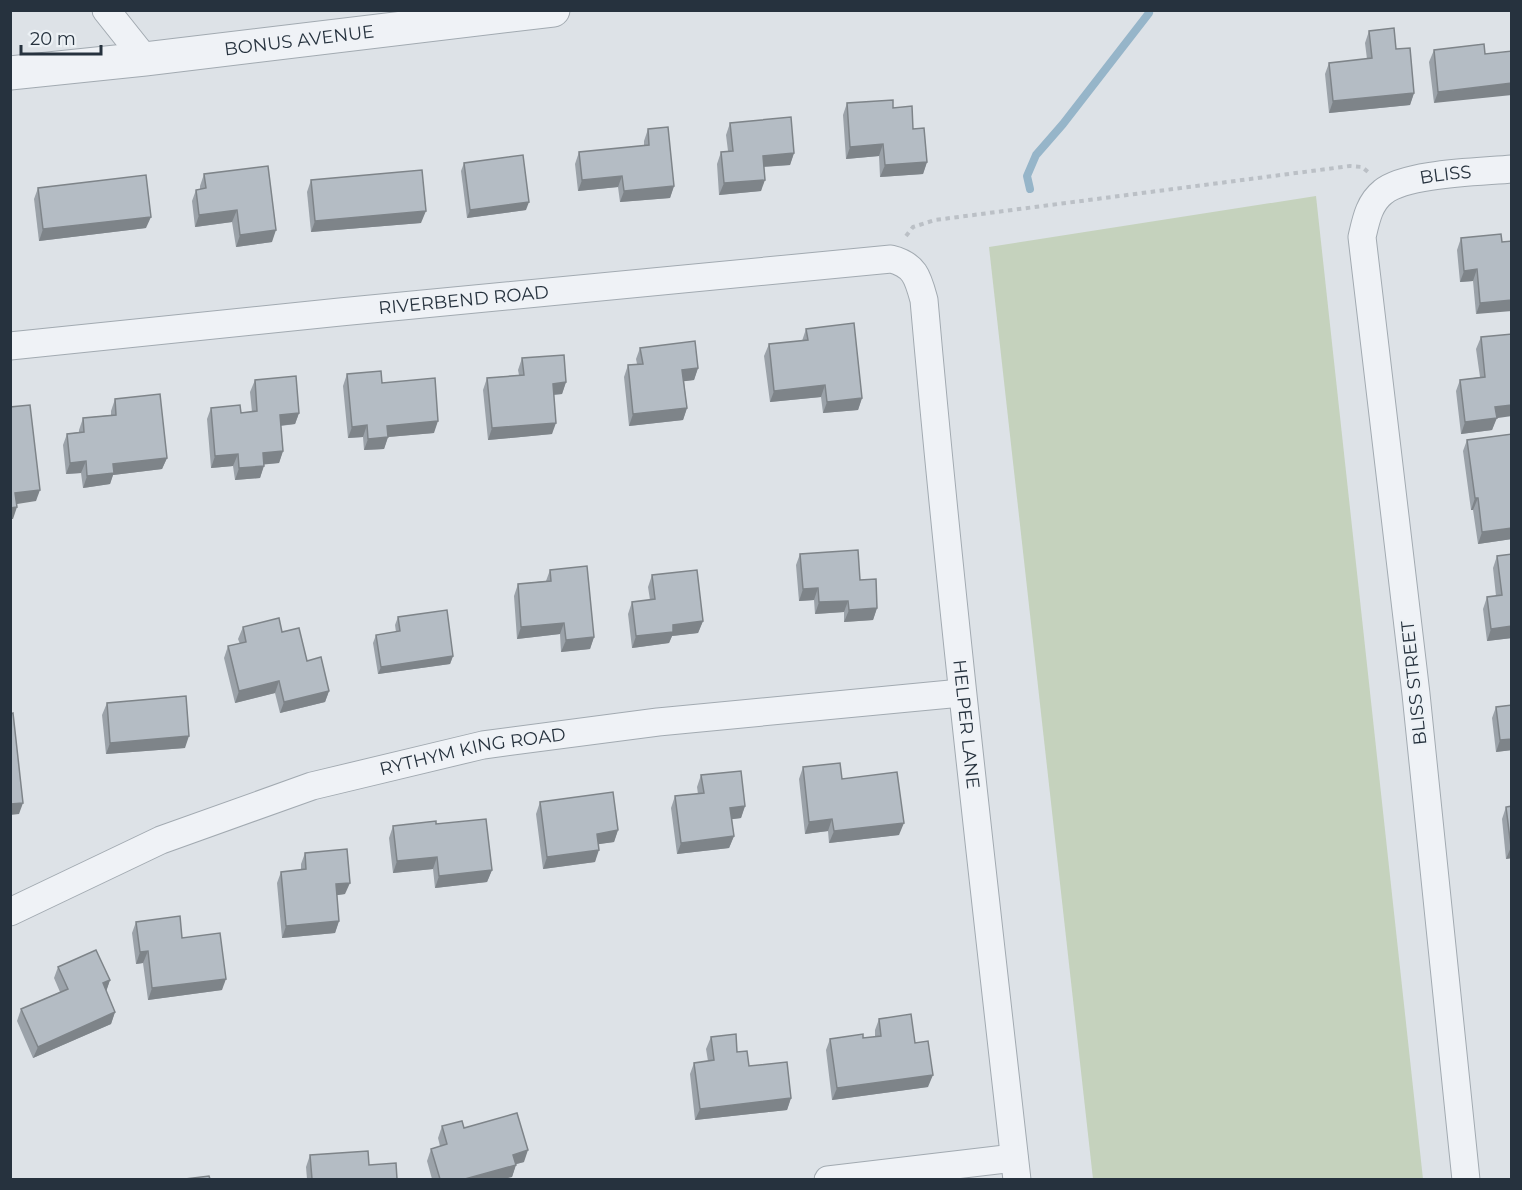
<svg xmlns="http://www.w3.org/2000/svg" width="1522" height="1190" font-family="Montserrat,sans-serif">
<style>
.green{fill:#c5d2bd}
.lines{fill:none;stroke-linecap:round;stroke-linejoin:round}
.stream{stroke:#96b5c9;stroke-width:8}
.minor-casing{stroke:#a2aab1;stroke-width:29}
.tertiary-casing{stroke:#a2aab1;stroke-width:35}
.path{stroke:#bbc0c6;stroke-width:4;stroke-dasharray:4.5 4.5;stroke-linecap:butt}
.minor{stroke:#eff2f6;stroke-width:27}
.tertiary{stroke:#eff2f6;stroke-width:33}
.wall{fill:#9ba2a9}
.shaded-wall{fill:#7e8489}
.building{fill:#b4bcc4;stroke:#7e8489;stroke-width:1.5}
.labels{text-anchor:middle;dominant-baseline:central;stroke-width:4.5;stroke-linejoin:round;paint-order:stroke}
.street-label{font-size:18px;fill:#26323e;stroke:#ecf1f5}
</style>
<rect width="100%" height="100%" fill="#dde2e7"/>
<polygon class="green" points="1316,196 1423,1179 1093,1179 989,247"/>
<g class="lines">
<polyline class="stream" points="1030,189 1027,176 1036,155 1063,124 1149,13"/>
<g class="minor-casing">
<g id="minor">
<polyline points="106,10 145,59"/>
<path id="s1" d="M10 346 340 312 891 259C915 265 918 278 924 300 950 594 984 887 1017 1180"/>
<path id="s2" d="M10 912 161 840 312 786 483 745 658 722 961 693"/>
<polyline points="828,1180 1014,1158"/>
<path id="s3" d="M1466 1180 1416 694 1362 237C1366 220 1369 203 1383 192 1406 173 1480 172 1512 169"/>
</g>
</g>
<g class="tertiary-casing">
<g id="tertiary">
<path id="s4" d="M10 73 145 59 553 10"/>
</g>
</g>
<polyline class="path" points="906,236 913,227 935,220 1350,166 1362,167 1368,172"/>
<use href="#minor" class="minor"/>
<use href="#tertiary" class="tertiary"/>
</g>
<g class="wall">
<polygon points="1369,31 1396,49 1414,93 1410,105 1329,113 1325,74 1329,63 1367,59 1365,43"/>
<polygon points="1484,44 1434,103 1429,62 1434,50"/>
<polygon points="847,103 893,108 913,129 927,162 923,174 880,177 879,156 846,159 843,115"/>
<polygon points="730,123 794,153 790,165 764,167 761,191 719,195 717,164 721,152 728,151 726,135"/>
<polygon points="648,129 674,186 670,198 620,202 618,187 578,191 575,164 579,152 644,146 644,141"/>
<polygon points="464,163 526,210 467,218 461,171"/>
<polygon points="204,174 272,242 236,247 232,222 195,227 192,201 196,190 200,189 200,186"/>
<polygon points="311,180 421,223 311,232 307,192"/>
<polygon points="38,188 146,228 39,241 34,199"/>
<polygon points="1461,238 1502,242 1512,241 1476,314 1473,281 1460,282 1457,250"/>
<polygon points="806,329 862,398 858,410 823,413 821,397 770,402 764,356 769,344 802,341"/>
<polygon points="1481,337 1496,418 1492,430 1461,434 1456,391 1460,380 1480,377 1476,349"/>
<polygon points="640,348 698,368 694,380 684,381 687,408 683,420 629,426 624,377 628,365 637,364 636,359"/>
<polygon points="522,358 566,382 562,394 554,395 552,434 488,440 483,390 487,378 519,375 518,370"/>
<polygon points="347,374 382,383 434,433 388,437 384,449 364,450 363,437 348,438 343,386"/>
<polygon points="255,380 299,413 295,424 281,426 283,451 279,463 264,464 260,478 235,480 233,466 211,468 207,419 211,408 241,413 252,412 250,392"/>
<polygon points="115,399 167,458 162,469 113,475 110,484 83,488 81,473 66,474 63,445 67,434 79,432 79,430 83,418 111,415 111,411"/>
<polygon points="1512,434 1512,539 1478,544 1473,510 1471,510 1463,451 1467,440"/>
<polygon points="800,554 860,580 877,608 873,620 844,622 844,612 815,614 814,600 799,601 796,565"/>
<polygon points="1512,554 1512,638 1487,641 1483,609 1487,597 1496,596 1493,568 1497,556"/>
<polygon points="550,570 594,637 590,649 561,652 560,634 517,639 514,596 518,584 546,581"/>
<polygon points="652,575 703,621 698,633 672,636 669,643 632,648 628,614 632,602 650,600 648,587"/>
<polygon points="398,617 453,656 450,664 378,674 373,643 376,635 396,632 395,625"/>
<polygon points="243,627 282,632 307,661 329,691 325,702 280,713 275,693 235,703 224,658 228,646 240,644 238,639"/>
<polygon points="107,703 185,748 106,754 102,715"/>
<polygon points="1512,705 1512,750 1496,752 1492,718 1496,707"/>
<polygon points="803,767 842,779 899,835 829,843 828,831 805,834 799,779"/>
<polygon points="701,775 745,806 741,818 732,819 734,836 729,848 677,854 671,808 675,796 698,794 697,787"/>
<polygon points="540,802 618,830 614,842 598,844 595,862 543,869 536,814"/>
<polygon points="1512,806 1512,858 1506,859 1502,819 1506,807"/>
<polygon points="436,824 492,870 487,882 435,888 433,869 393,873 389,838 393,826"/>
<polygon points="305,853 345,894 337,895 339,921 335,933 282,938 277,883 281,872 301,870 301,864"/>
<polygon points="136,922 182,938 222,990 148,1000 143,963 136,964 132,933"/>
<polygon points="58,967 110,980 106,991 115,1012 111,1024 33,1058 17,1021 21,1009 60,992 54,978"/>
<polygon points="879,1019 915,1043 928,1087 832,1100 826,1050 830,1039 863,1038 875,1037 875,1030"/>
<polygon points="711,1037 737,1052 749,1066 791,1098 787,1110 695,1120 690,1074 694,1063 708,1061 706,1049"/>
<polygon points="442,1126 464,1128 524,1162 516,1164 512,1177 502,1179 432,1179 427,1161 431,1149 440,1146 438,1138"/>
<polygon points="310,1155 369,1165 397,1179 307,1179 306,1167"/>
</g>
<g class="shaded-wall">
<polygon points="1512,83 1512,95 1434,103 1438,92"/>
<polygon points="1414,93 1410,105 1329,113 1333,101"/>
<polygon points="883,144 879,156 846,159 850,147"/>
<polygon points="794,153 790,165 759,167 763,156"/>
<polygon points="927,162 923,174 880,177 885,165"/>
<polygon points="622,176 618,187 578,191 582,180"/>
<polygon points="765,180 761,191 719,195 724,183"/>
<polygon points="674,186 670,198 620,202 624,191"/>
<polygon points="529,202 526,210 467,218 470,210"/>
<polygon points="237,210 232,222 195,227 199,215"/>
<polygon points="426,211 421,223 311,232 315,221"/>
<polygon points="151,217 146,228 39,241 43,229"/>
<polygon points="276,230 272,242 236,247 240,235"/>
<polygon points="1477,269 1473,281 1460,282 1464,271"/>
<polygon points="1512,300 1512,311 1476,314 1480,303"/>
<polygon points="698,368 694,380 678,382 682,370"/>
<polygon points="566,382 562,394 548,395 553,384"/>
<polygon points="825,385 821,397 770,402 774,391"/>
<polygon points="862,398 858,410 823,413 827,402"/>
<polygon points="1512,405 1512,416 1491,419 1495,407"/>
<polygon points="687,408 683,420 629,426 633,414"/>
<polygon points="299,413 295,424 276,426 280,415"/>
<polygon points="1497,418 1492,430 1461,434 1465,422"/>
<polygon points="438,421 434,433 388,437 384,449 364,450 368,439 387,426"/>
<polygon points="556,423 552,434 488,440 492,428"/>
<polygon points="367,425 363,437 348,438 352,427"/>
<polygon points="283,451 279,463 259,465 263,453"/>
<polygon points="238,454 233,466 211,468 215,456"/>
<polygon points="167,458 162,469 113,475 110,484 83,488 87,476 113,464"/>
<polygon points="86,461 81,473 66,474 70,463"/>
<polygon points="264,466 260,478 235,480 239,468"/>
<polygon points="40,490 36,501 11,505 15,493"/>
<polygon points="1475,498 1478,498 1473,510 1471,510"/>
<polygon points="17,507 13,519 10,519 10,508"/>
<polygon points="1512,528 1512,539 1478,544 1482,532"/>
<polygon points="818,588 814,600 799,601 803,589"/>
<polygon points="848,601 844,612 815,614 819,602"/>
<polygon points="877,608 873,620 844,622 849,610"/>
<polygon points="703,621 698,633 672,636 669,643 632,648 636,636 673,625"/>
<polygon points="564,623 560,634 517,639 521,627"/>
<polygon points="1512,626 1512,638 1487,641 1491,629"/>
<polygon points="594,637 590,649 561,652 566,640"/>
<polygon points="453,656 450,664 378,674 381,667"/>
<polygon points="279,681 275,693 235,703 239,691"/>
<polygon points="329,691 325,702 280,713 284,702"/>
<polygon points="189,736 185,748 106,754 110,743"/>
<polygon points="1512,739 1512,750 1496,752 1500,740"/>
<polygon points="23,803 19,814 10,815 10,804"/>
<polygon points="745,806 741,818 726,820 730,808"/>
<polygon points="832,819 828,831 805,834 809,822"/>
<polygon points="904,823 899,835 829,843 834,831"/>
<polygon points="618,830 614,842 593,845 597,834"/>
<polygon points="734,836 729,848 677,854 681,843"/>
<polygon points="1511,847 1512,847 1512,858 1506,859"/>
<polygon points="599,850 595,862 543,869 547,857"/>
<polygon points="437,857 433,869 393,873 397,861"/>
<polygon points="492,870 487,882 435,888 439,876"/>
<polygon points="350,883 345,894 331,896 336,884"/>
<polygon points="339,921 335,933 282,938 286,926"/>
<polygon points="148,951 143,963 136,964 140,952"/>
<polygon points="226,979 222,990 148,1000 152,988"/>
<polygon points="110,980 106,992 103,983"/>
<polygon points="115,1012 111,1024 33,1058 38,1047"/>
<polygon points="933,1075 928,1087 832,1100 837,1088"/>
<polygon points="791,1098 787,1110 695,1120 700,1109"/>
<polygon points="528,1150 524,1162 509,1166 513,1155"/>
<polygon points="516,1165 512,1177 502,1179 465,1179"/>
</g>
<g class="building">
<polygon points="1394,28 1396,49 1410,48 1414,93 1333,101 1329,63 1372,58 1369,31"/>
<polygon points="1484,44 1485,54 1512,51 1512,83 1438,92 1434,50"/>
<polygon points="893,100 893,108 912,106 913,129 924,128 927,162 885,165 883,144 850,147 847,103"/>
<polygon points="791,117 794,153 763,156 765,180 724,183 721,152 733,151 730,123"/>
<polygon points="668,127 674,186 624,191 622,176 582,180 579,152 649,145 648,129"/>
<polygon points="523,155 529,202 470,210 464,163"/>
<polygon points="268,166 276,230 240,235 237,210 199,215 196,190 206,188 204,174"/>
<polygon points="422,170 426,211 315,221 311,180"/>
<polygon points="146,175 151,217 43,229 38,188"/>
<polygon points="1501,234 1502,242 1512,241 1512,300 1480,303 1477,269 1464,271 1461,238"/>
<polygon points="854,323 862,398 827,402 825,385 774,391 769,344 808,340 806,329"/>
<polygon points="1512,334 1512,405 1495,407 1497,418 1465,422 1460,380 1485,377 1481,337"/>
<polygon points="695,341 698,368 682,370 687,408 633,414 628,365 643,364 640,348"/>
<polygon points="564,355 566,382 553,384 556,423 492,428 487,378 524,375 522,358"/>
<polygon points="381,371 382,383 435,378 438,421 387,426 388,437 368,439 367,425 352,427 347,374"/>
<polygon points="296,376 299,413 280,415 283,451 263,453 264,466 239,468 238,454 215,456 211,408 240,405 241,413 257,411 255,380"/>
<polygon points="160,394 167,458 113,464 114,473 87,476 86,461 70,463 67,434 84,432 83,418 116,415 115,399"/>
<polygon points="30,405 40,490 15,493 17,507 10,508 10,407"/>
<polygon points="1512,434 1512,528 1482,532 1478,498 1475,498 1467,440"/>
<polygon points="858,550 860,580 876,579 877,608 849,610 848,601 819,602 818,588 803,589 800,554"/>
<polygon points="1512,554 1512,626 1491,629 1487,597 1502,595 1497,556"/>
<polygon points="587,566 594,637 566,640 564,623 521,627 518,584 551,581 550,570"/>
<polygon points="697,570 703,621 673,625 673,632 636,636 632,602 655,599 652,575"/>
<polygon points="447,610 453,656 381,667 376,635 400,631 398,617"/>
<polygon points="279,618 282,632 299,628 307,661 321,657 329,691 284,702 279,681 239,691 228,646 246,642 243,627"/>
<polygon points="186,696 189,736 110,743 107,703"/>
<polygon points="1512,705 1512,739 1500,740 1496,707"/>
<polygon points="13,713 23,803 10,804 10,714"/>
<polygon points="840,763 842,779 897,772 904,823 834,831 832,819 809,822 803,767"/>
<polygon points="741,771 745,806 730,808 734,836 681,843 675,796 704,793 701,775"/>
<polygon points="613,792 618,830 597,834 599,850 547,857 540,802"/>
<polygon points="1512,806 1512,847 1511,847 1506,807"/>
<polygon points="486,819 492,870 439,876 437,857 397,861 393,826 436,821 436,824"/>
<polygon points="347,849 350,883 336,884 339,921 286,926 281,872 306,869 305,853"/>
<polygon points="180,916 182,938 220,933 226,979 152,988 148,951 140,952 136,922"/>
<polygon points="96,950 110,980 103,983 115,1012 38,1047 21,1009 68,989 58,967"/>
<polygon points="911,1014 915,1043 928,1041 933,1075 837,1088 830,1039 863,1034 863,1038 881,1036 879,1019"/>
<polygon points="736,1034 737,1052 747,1051 749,1066 787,1062 791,1098 700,1109 694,1063 714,1060 711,1037"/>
<polygon points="517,1113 528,1150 513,1155 516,1165 465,1179 440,1179 431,1149 447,1144 442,1126 462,1121 464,1128"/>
<polygon points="368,1151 369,1165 396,1163 397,1179 312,1179 310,1155"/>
<polygon points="209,1176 210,1179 185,1179"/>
</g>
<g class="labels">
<g class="street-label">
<text stroke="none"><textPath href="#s4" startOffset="291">BONUS AVENUE</textPath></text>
<text stroke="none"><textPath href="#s3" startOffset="1065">BLISS</textPath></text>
<text stroke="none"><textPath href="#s1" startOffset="456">RIVERBEND ROAD</textPath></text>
<text transform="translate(1414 683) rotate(-96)">BLISS STREET</text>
<text stroke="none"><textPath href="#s1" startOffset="1368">HELPER LANE</textPath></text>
<text stroke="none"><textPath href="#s2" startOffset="492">RYTHYM KING ROAD</textPath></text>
</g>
</g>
<rect width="1522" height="1190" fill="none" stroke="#26323e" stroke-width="24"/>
<path d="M21 45v9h80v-9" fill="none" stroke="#26323e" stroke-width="3"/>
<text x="30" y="45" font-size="18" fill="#26323e" stroke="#ecf1f5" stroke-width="4.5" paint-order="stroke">20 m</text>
</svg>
